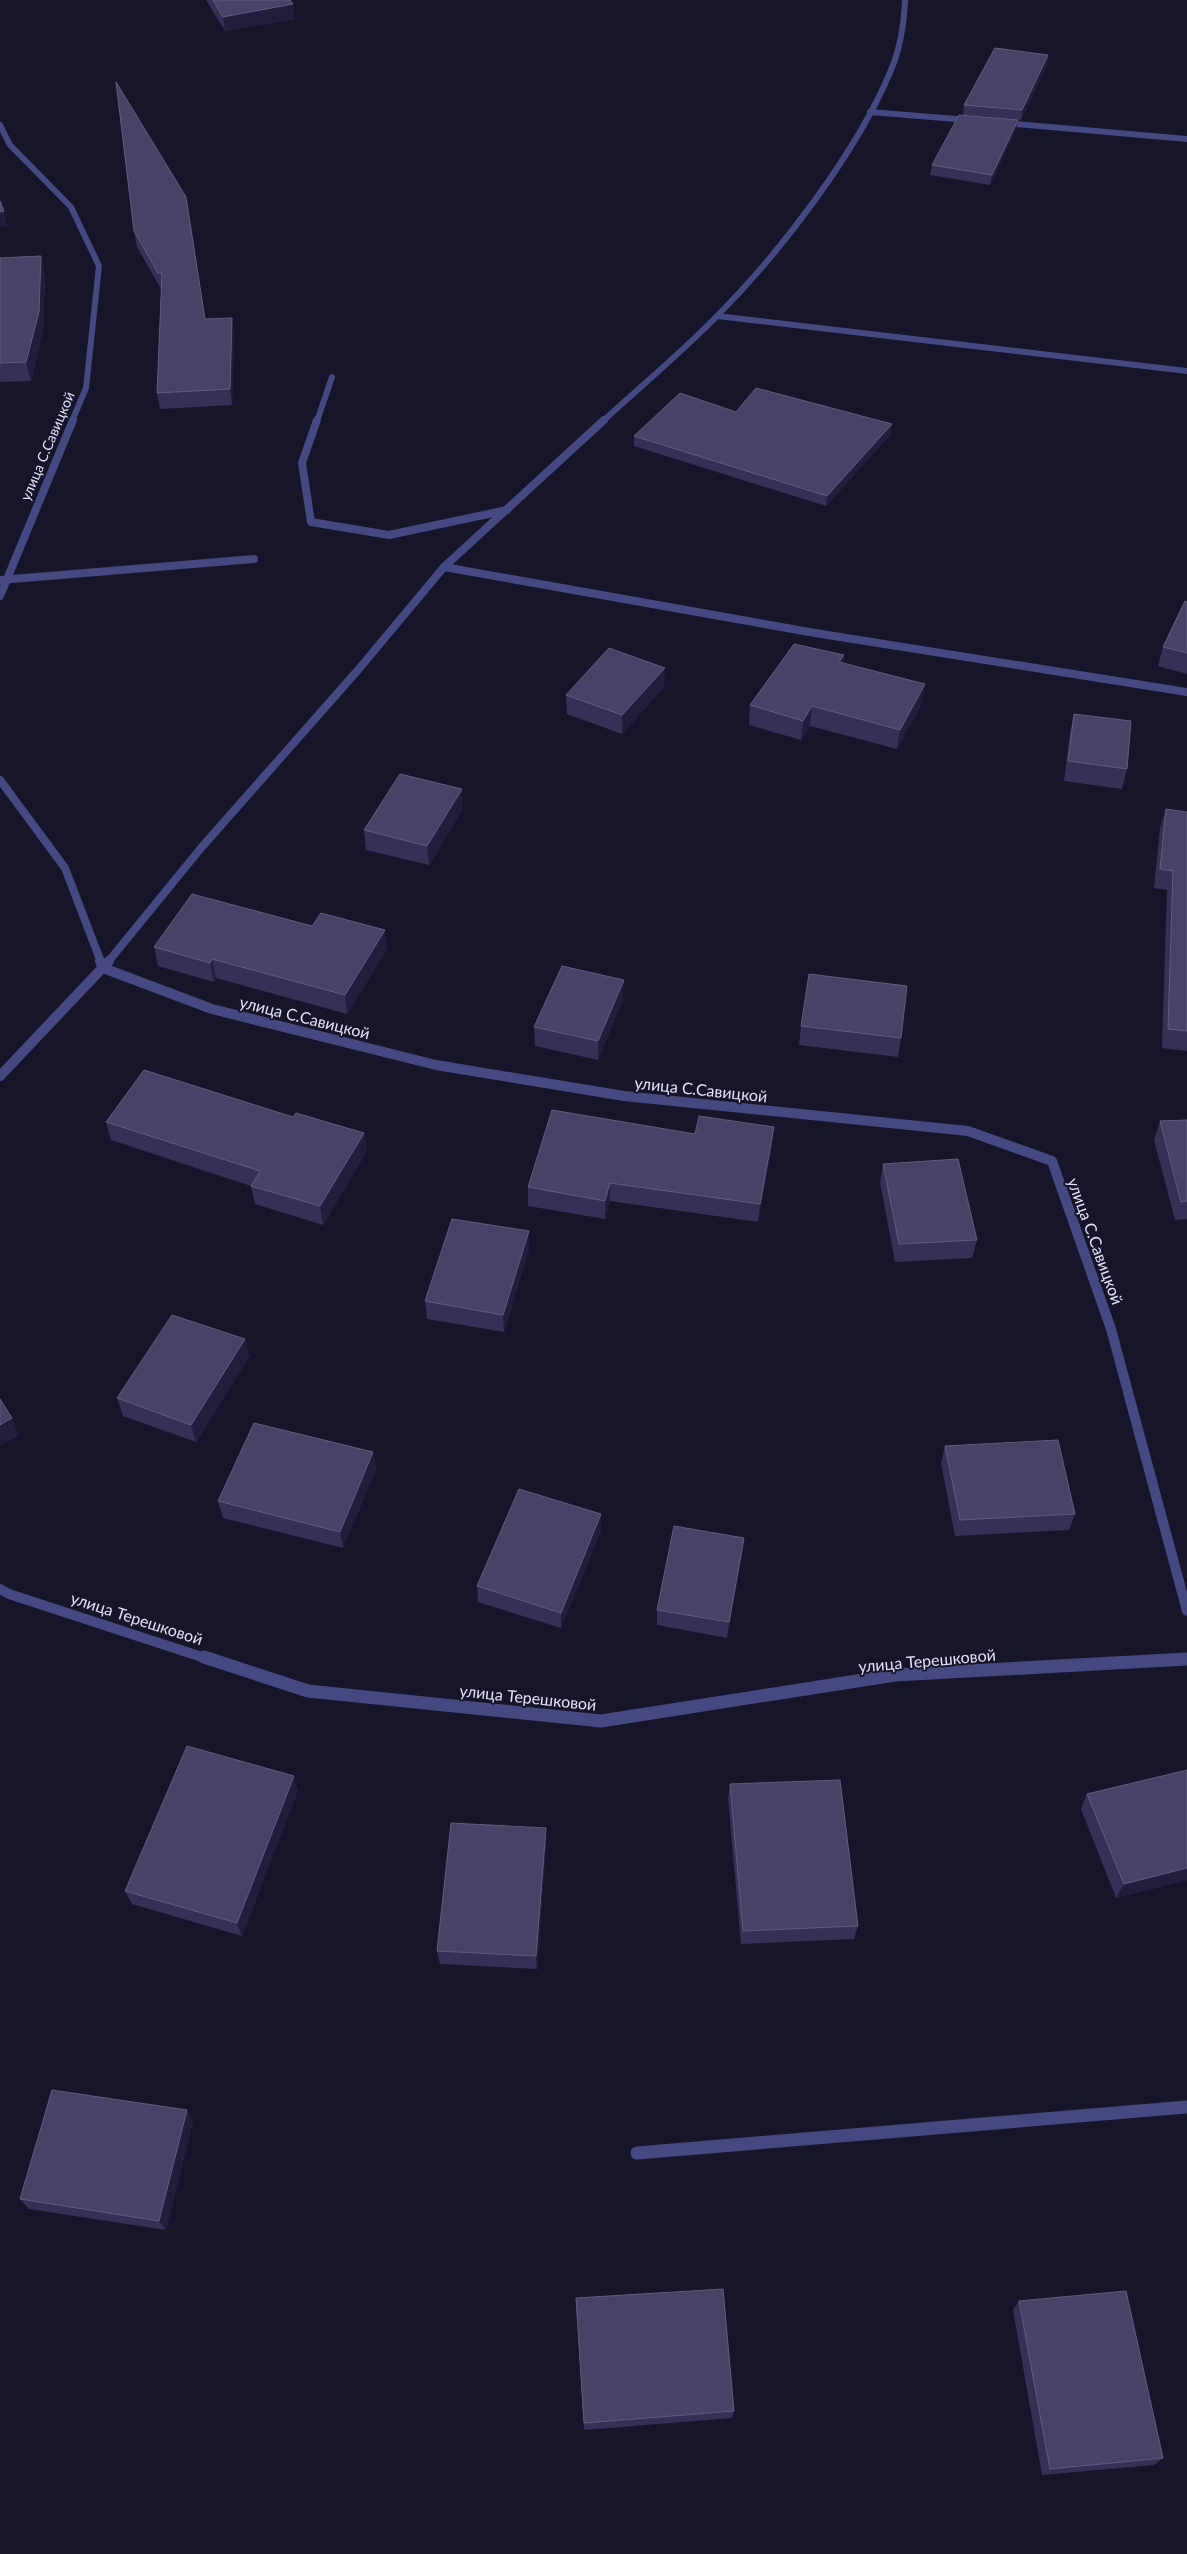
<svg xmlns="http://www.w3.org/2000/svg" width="1187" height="2554" font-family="Lato,sans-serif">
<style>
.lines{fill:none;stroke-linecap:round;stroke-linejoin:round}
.service-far2{stroke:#464882;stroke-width:6}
.service-far1{stroke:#464882;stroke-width:8}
.service{stroke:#464882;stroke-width:13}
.minor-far3{stroke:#464882;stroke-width:6}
.minor-far2{stroke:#464882;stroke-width:8}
.minor-far1{stroke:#464882;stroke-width:10}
.minor{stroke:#464882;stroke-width:13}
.wall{fill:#353055}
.shaded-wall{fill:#211d3c}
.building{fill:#484366;stroke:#605c7e}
.labels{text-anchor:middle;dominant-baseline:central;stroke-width:4;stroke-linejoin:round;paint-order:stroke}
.far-street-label{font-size:14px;fill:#e2e1fb;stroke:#171529}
.street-label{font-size:16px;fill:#e2e1fb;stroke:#171529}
</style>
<rect width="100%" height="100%" fill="#171529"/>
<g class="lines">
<polyline class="service-far2" points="317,421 332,377"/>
<g class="service-far1">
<polyline points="317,420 302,463 311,522 389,535 507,510"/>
<polyline points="0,580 254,559"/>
</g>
<polyline class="service" points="637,2153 1187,2107"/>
<g class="minor-far3">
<polyline points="870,112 969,120"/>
<polyline points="1004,123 1187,139"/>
<polyline points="0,125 10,145 71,207 99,266 86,388 72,421"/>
<polyline points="717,316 1187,371"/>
<path d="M603 421C641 386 681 353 717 316 779 254 858 151 891 70 900 49 904 23 905 0"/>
</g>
<g class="minor-far2">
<polyline points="444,567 815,633 1187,692"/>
<polyline points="0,596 73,420"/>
<polyline points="0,780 65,868 101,962"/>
<polyline points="108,962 201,848 358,670 444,567 604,420"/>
</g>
<g class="minor-far1">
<polyline points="100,961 103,968 212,1009 436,1065 624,1096 968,1131 1052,1161 1111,1329 1187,1611"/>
<polyline points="0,1076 109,961"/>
<polyline points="0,1589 9,1594 208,1659"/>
</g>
<polyline class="minor" points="204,1657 308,1691 601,1721 895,1675 1187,1659"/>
</g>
<g class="wall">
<polygon points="206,0 290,0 295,19 225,31"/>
<polygon points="1048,55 1047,65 1021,120 963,115 964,105"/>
<polygon points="1018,120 1016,129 990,185 930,175 932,165"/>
<polygon points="134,231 205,319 234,334 232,405 160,409 157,393 162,289 161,289 137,247"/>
<polygon points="0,258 45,274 43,331 31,381 0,382"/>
<polygon points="736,412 891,434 826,506 634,446 634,436"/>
<polygon points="1187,602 1187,674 1158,666 1163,647"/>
<polygon points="844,655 843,663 922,703 897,749 810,726 801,740 749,725 750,705"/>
<polygon points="664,687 622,734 567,714 566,695"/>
<polygon points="1074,714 1127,769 1122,789 1064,781 1070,733"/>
<polygon points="463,808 429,865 366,850 364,830"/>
<polygon points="1166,809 1187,812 1187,1051 1162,1048 1167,890 1154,888 1160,828"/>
<polygon points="312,926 387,949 347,1014 216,978 214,982 158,966 154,947"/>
<polygon points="623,999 598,1060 535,1046 534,1027"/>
<polygon points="801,1026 901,1038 898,1057 799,1045"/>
<polygon points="293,1117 364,1133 367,1151 323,1225 255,1204 251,1186 111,1140 106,1122"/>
<polygon points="1187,1120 1187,1219 1175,1220 1154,1140 1160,1121"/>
<polygon points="695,1134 772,1145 758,1222 610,1201 605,1219 528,1206 528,1187"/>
<polygon points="883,1164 977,1240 972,1258 895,1262 880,1182"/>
<polygon points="529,1249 504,1332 427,1319 425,1301"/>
<polygon points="245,1339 249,1357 196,1442 123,1416 117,1398"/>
<polygon points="945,1446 1075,1514 1069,1530 955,1536 941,1463"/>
<polygon points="373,1452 376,1469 343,1548 223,1518 218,1501"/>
<polygon points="601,1530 561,1628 478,1602 477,1586"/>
<polygon points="744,1538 742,1554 727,1638 657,1625 657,1610"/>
<polygon points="730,1784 858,1926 854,1939 741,1944 728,1798"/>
<polygon points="298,1790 242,1936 132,1904 125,1891"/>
<polygon points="1087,1794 1187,1880 1116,1898 1081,1809"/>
<polygon points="546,1842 537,1969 440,1964 437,1951"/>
<polygon points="193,2121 166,2230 29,2209 20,2199"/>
<polygon points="576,2298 734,2411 732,2418 584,2430"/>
<polygon points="1019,2301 1163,2458 1154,2465 1042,2475 1013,2310"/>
</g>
<g class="shaded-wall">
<polygon points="293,4 295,19 225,31 223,17"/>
<polygon points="1048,55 1047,65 1021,120 1022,110"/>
<polygon points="1018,120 1016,129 990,185 992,175"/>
<polygon points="4,211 8,226 0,227 0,212"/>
<polygon points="41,256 45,274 43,331 31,381 26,362"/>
<polygon points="232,318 234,334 232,405 230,389"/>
<polygon points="892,424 891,434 826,506 827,496"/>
<polygon points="844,655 841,675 839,662"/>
<polygon points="665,668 664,687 622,734 622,715"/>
<polygon points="925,684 922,703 897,749 900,730"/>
<polygon points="812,706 810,726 801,740 803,721"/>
<polygon points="462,789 463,808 429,865 427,846"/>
<polygon points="385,930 387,949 347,1014 345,995"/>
<polygon points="212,959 216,978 214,982 210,963"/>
<polygon points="624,980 623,999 598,1060 598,1041"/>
<polygon points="774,1127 772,1145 758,1222 760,1204"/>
<polygon points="364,1133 367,1151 323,1225 320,1206"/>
<polygon points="610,1183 610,1201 605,1219 605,1201"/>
<polygon points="529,1231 529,1249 504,1332 503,1315"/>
<polygon points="245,1339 249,1357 196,1442 191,1425"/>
<polygon points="12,1418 19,1436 0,1445 0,1425"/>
<polygon points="373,1452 376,1469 343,1548 340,1532"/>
<polygon points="601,1514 601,1530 561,1628 561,1613"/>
<polygon points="744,1538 742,1554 727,1638 729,1622"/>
<polygon points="294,1776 298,1790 242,1936 237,1923"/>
<polygon points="546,1828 546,1842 537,1969 536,1956"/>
<polygon points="1187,1868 1187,1880 1116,1898 1124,1884"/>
<polygon points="187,2110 193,2121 166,2230 159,2221"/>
</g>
<g class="building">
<polygon points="213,0 290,0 293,4 223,17"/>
<polygon points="995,48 1048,55 1022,110 964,105"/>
<polygon points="116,82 186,197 205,319 232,318 230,389 157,393 162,273 158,273 134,231"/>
<polygon points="959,115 1018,120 992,175 932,165"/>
<polygon points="0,201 4,211 0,212"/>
<polygon points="41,256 39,312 26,362 0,363 0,258"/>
<polygon points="756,388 892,424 827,496 634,436 680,393 736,412"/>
<polygon points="1185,601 1187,602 1187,653 1163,647"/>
<polygon points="794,644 844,655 839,662 925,684 900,730 812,706 803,721 750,705"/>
<polygon points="609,648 665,668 622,715 566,695"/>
<polygon points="1074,714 1131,721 1127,769 1068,761"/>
<polygon points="400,774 462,789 427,846 364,830"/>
<polygon points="1166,809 1187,812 1187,1031 1168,1029 1173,871 1160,869"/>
<polygon points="192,894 312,926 321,913 385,930 345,995 212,959 210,963 154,947"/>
<polygon points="562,966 624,980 598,1041 534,1027"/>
<polygon points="809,974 907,986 901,1038 801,1026"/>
<polygon points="144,1070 293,1117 296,1113 364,1133 320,1206 251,1186 260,1171 106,1122"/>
<polygon points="552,1110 695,1134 699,1116 774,1127 760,1204 610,1183 605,1201 528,1187"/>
<polygon points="1187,1120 1187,1201 1181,1202 1160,1121"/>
<polygon points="958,1159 977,1240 899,1244 883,1164"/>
<polygon points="452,1219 529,1231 503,1315 425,1301"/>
<polygon points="172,1315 245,1339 191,1425 117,1398"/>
<polygon points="0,1399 12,1418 0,1425"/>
<polygon points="254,1423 373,1452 340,1532 218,1501"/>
<polygon points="1058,1440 1075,1514 960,1520 945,1446"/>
<polygon points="519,1489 601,1514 561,1613 477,1586"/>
<polygon points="674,1526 744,1538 729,1622 657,1610"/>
<polygon points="187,1746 294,1776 237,1923 125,1891"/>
<polygon points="1187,1770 1187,1868 1124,1884 1087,1794"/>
<polygon points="840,1780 858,1926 743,1931 730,1784"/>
<polygon points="451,1823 546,1828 536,1956 437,1951"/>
<polygon points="52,2090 187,2110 159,2221 20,2199"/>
<polygon points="723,2289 734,2411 584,2423 576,2298"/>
<polygon points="1126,2291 1163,2458 1050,2469 1019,2301"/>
</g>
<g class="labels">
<g class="far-street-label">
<text transform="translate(47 446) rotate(-67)">улица С.Савицкой</text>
</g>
<g class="street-label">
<text transform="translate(305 1017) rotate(14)">улица С.Савицкой</text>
<text transform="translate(701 1089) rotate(6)">улица С.Савицкой</text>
<text transform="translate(1096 1241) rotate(70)">улица С.Савицкой</text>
<text transform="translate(137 1618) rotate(18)">улица Терешковой</text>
<text transform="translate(927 1660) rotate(-5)">улица Терешковой</text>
<text transform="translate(528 1697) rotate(6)">улица Терешковой</text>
</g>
</g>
</svg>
